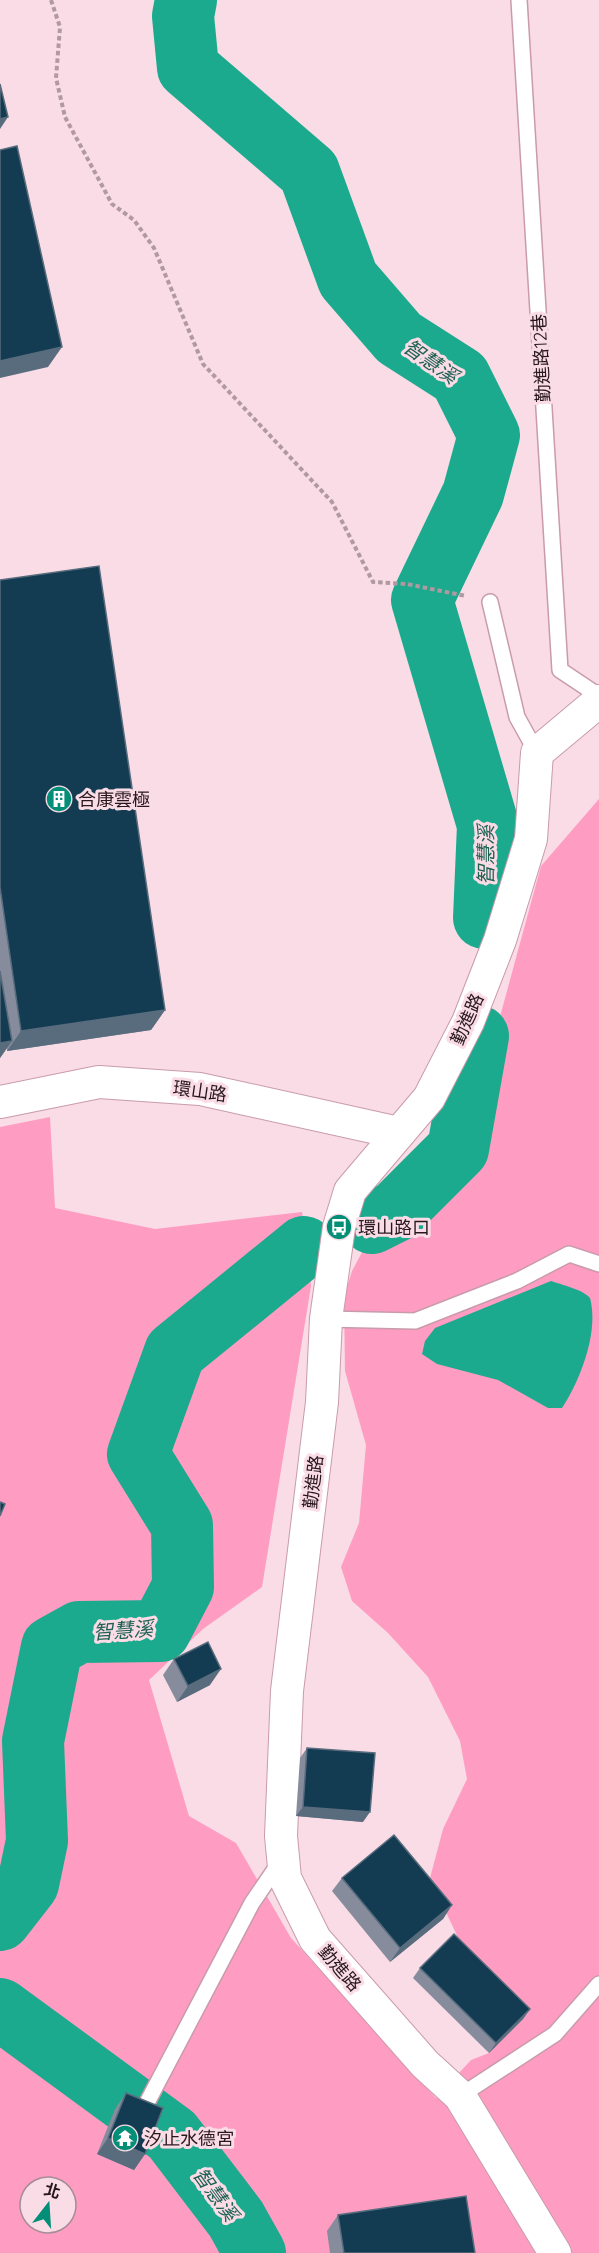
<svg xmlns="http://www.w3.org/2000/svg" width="599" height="2253" font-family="Quicksand,'Noto Sans TC',sans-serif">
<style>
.green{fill:#ff9cc2;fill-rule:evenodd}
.water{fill:#1caa8f}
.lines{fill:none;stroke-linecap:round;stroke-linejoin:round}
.river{stroke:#1caa8f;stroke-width:62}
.service-casing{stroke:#c99bab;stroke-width:18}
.minor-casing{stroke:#c99bab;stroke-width:34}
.path{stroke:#b199a1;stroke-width:4;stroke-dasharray:4.5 3;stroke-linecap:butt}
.service{stroke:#fff;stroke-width:15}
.minor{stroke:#fff;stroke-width:32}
.wall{fill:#868c9c}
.shaded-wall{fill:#586c7e}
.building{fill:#133c52;stroke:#586c7e;stroke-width:1.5}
.labels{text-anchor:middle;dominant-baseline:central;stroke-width:6;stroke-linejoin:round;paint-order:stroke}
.street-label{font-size:18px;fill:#28171d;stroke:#f9dce5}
.poi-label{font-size:18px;fill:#28171d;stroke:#f9dce5;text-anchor:start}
.water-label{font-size:20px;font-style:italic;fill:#1f6254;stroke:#f9dce5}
</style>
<rect width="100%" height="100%" fill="#f9dce5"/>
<path class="green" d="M599 799V2253H0V1127L50 1117 55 1208 155 1229 302 1212 311 1286 262 1587 203 1629 149 1680 189 1816 236 1843 291 1938 436 2098 471 2060 489 2053 460 1942 430 1878 443 1829 467 1779 460 1741 428 1677 388 1633 352 1601 341 1567 359 1523 366 1445 345 1371 344 1297 352 1271 400 1181 453 1123 501 1013 541 866ZM30 2187H66V2223H30Z"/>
<path class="water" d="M551 1281C562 1285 582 1289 590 1298 599 1331 581 1379 562 1408H548L498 1380 437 1364 422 1354 425 1341 435 1328Z"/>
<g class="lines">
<g class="river">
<polyline points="186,0 183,16 188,68 309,172 348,279 399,338 460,377 489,435 473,494 422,600 488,825 484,918"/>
<polyline points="372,1223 396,1211 458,1149 478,1036"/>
<polyline points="0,1920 28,1884 37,1841 33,1741 52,1647 79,1632 160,1631 183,1587 182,1525 138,1454 175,1352 304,1247"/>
<polyline points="0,2009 172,2135 236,2219 255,2253"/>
</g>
<g class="service-casing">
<g id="service">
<polyline points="519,0 560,670 599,696"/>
<polyline points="490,602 517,717 537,753"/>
<polyline points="326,1319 415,1321 517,1281 569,1254 599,1264"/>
<polyline points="460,2096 555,2034 599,1984"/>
<polyline points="139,2118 252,1903 280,1862"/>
</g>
</g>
<g class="minor-casing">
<g id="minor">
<polyline points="0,1102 99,1082 200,1089 399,1133"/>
<polyline points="555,2253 460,2096 425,2064 315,1939 285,1878 281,1836 287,1691 322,1402 326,1319 339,1227 350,1191 429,1098 468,1022 500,940 531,839 537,753 599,701"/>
</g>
</g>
<polyline class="path" points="51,0 60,27 56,78 65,117 112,204 134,220 154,248 203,364 332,502 373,582 407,584 466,596"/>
<use href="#service" class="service"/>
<use href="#minor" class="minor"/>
</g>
<g class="wall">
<polygon points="0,580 165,1010 151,1030 7,1051 7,1048 0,1058"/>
<polygon points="174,1659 210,1685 177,1702 163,1675"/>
<polygon points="307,1748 363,1822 296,1816 300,1758"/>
<polygon points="342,1878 452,1905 443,1919 390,1962 332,1891"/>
<polygon points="420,1968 530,2009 523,2019 489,2053 413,1978"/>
<polygon points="126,2093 145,2154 134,2170 97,2154 115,2109"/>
<polygon points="338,2215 475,2253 330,2253 327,2231"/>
</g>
<g class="shaded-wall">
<polygon points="8,117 0,129 0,119"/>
<polygon points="62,347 48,367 0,378 0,361"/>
<polygon points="165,1010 151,1030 7,1051 21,1031"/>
<polygon points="12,1041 0,1058 0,1043"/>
<polygon points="221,1669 210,1685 177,1702 188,1686"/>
<polygon points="303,1807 370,1812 363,1822 296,1816"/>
<polygon points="452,1905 443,1919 390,1962 400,1948"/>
<polygon points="530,2009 523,2019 489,2053 496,2043"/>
<polygon points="108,2138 145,2154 134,2170 97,2154"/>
</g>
<g class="building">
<polygon points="0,84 8,117 0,119"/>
<polygon points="17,146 62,347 0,361 0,150"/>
<polygon points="99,566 165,1010 21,1031 0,887 0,580"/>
<polygon points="0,971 12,1041 0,1043"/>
<polygon points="0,1502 5,1504 0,1516"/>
<polygon points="208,1642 221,1669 188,1686 174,1659"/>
<polygon points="307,1748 375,1753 370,1812 303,1807"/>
<polygon points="394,1835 452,1905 400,1948 342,1878"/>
<polygon points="454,1934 530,2009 496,2043 420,1968"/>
<polygon points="126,2093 163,2108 145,2154 108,2138"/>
<polygon points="466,2196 475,2253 344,2253 338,2215"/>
</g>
<defs>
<g id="building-disc" transform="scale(1.35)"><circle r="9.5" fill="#028e77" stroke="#f9dce5"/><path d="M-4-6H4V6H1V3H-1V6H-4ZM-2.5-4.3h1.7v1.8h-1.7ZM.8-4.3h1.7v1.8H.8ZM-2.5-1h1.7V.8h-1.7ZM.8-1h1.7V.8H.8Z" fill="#fff"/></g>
<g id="bus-disc" transform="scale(1.35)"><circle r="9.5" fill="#028e77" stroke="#f9dce5"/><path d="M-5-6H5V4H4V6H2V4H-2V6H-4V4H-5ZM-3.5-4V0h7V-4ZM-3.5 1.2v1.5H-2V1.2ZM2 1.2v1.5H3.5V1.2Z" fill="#fff"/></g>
<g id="temple-disc" transform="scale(1.35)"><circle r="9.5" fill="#028e77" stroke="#f9dce5"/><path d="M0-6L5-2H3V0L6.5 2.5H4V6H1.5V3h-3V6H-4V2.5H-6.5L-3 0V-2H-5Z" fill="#fff"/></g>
</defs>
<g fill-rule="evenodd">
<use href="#building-disc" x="59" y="799"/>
<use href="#bus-disc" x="339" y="1227"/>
<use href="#temple-disc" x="125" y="2138"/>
</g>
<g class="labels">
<g class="street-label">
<text transform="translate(541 358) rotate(-93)">勤進路12巷</text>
<text transform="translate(467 1019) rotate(-66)">勤進路</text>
<text transform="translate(200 1091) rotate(8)">環山路</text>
<text transform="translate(313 1482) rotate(-83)">勤進路</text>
<text transform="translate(340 1968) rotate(49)">勤進路</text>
</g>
<g class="poi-label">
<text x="78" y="799">合康雲極</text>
<text x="358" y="1227">環山路口</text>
<text x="144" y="2138">汐止水德宮</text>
</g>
<g class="water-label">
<text transform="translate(431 361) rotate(35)">智慧溪</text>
<text transform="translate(485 855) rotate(-90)">智慧溪</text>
<text transform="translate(123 1630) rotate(-4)">智慧溪</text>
<text transform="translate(216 2194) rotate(54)">智慧溪</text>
</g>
</g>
<g transform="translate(48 2205) rotate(17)"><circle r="28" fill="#f9dce5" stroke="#a58d95" stroke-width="1.5"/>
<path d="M0-4.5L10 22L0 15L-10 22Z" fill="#028e77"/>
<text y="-9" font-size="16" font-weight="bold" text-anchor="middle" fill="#28171d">北</text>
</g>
</svg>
